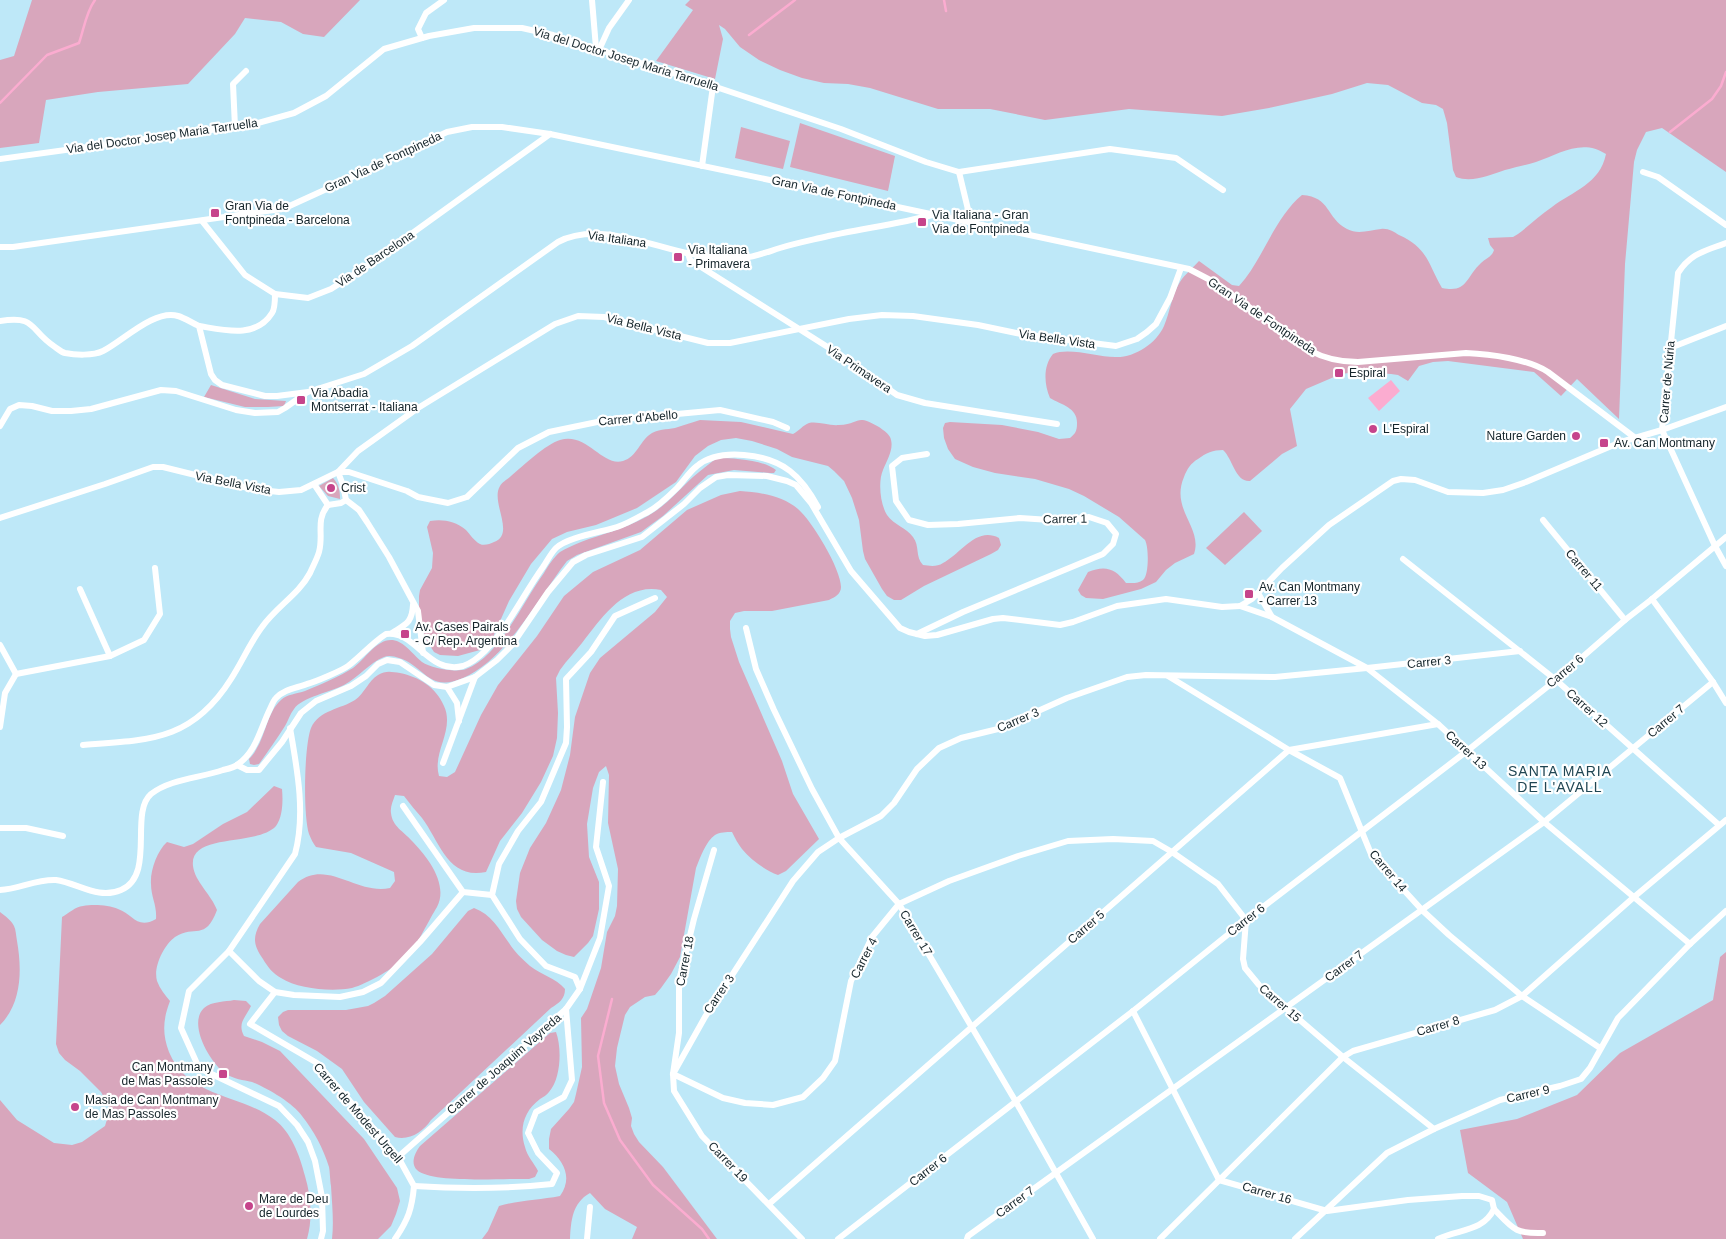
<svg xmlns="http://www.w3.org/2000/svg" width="1726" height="1239" font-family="Arial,sans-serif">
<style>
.green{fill:#d8a6bc}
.water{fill:#fbacd0}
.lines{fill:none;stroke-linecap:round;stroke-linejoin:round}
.stream{stroke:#fbacd0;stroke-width:2.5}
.minor{stroke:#fff;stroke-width:6}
.poi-dot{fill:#c6448b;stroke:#fff;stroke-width:2}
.labels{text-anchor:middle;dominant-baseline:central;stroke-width:4.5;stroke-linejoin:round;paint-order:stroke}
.street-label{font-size:12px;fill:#15252b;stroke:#fff}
.poi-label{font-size:12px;fill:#15252b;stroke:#fff;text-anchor:start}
.neighbourhood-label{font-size:14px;letter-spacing:1px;fill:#204653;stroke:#fff}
</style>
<rect width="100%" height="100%" fill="#bee8f8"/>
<g class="green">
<polygon points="32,0 360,0 324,37 303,34 281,22 245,18 235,34 188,84 98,92 46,100 39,143 0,148 0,60 14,56"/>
<path d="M690 0H1726V172L1662 128 1646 132 1637 150 1634 162 1625 264 1619 419 1577 379 1561 396 1534 372 1448 361 1433 362 1419 366 1408 381 1398 375 1391 374 1357 372 1341 374 1306 389 1290 409 1297 446 1282 454 1250 481C1235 482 1233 459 1223 450 1213 450 1206 453 1198 459 1191 463 1187 469 1184 477 1170 510 1203 527 1194 554L1175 563 1166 570 1156 582 1141 589 1103 599 1086 598 1081 595 1078 590 1088 572C1105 565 1115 568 1126 583 1132 583 1138 584 1143 580 1149 576 1149 547 1145 540L1119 517 1084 496 1069 489 1035 479 995 473 973 467 955 459 948 449 944 438 943 428 945 423 950 422 1002 425 1038 432 1059 439 1070 438C1075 434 1077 431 1077 424 1078 408 1062 405 1050 398 1044 384 1043 366 1053 354 1069 347 1097 357 1115 357 1134 358 1156 344 1164 326 1170 312 1172 294 1180 282 1185 274 1193 268 1199 261L1232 285 1239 286C1263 260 1274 218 1302 195 1331 197 1326 218 1347 229 1358 235 1370 230 1381 229 1388 228 1394 232 1399 235 1428 248 1428 264 1442 288 1468 293 1465 278 1481 263 1486 258 1492 257 1494 250L1490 245 1488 238 1513 237 1518 234C1530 225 1540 215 1552 207 1573 191 1600 184 1606 154 1582 138 1559 154 1536 162 1526 165 1515 167 1505 170 1490 175 1472 183 1456 177L1453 170 1447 123 1443 109 1436 105 1422 103 1388 85 1367 83 1332 94 1269 108 1222 116 1129 109 1045 120 990 109H938L870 88 848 84 824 83 802 78 780 70 759 60 740 47 725 29 719 25 723 39 715 79 656 61 693 10 685 5Z"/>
<polygon points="800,123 895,156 888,191 790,167"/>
<polygon points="741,127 790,141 783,169 735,158"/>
<polygon points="211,385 255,399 286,401 284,406 268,407 245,407 204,397"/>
<path d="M700 420 741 422 793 434C799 431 803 425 809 423 818 421 829 426 839 425 861 424 855 413 879 427 883 430 887 432 890 437 895 448 887 460 883 470 878 481 880 504 887 515 894 525 907 528 913 537 920 546 915 557 923 565 930 566 937 567 943 563 961 554 976 526 999 538L1001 545 998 550 991 554 924 586 901 600H894L887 596 882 589 865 559 863 551 859 520 852 498 844 481 834 471 828 466 792 457 777 449 752 441 736 438 721 440 708 446 695 456 676 482 637 508 596 525 567 532 552 539 531 564 509 601 493 637 487 645 480 650 458 656 440 655 434 652 425 638 421 624 419 613V596L420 590 432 568 433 553 427 527 430 521C443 519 455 521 466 530 470 534 474 541 480 544 484 546 490 544 494 542 516 534 490 502 500 486 502 482 508 479 511 476 523 466 546 444 560 440 587 432 602 467 623 461 637 457 640 440 652 433 661 428 670 430 678 427 685 425 693 422 700 420Z"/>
<path d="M717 458C734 458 763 460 776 470L774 473H770L734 470 708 475 663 516 641 532 577 555 567 561C539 597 506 660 463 678 428 693 425 666 399 658 394 656 388 655 384 657 369 663 359 677 344 685 331 692 302 697 294 709 290 714 288 721 285 726 277 739 268 751 259 764L254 765 250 764 249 759C266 742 265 714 281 700 287 694 297 694 305 691 320 685 340 676 353 668 367 658 380 633 399 642 409 647 414 656 422 662 431 668 456 673 466 669 499 657 524 600 544 573 548 566 554 557 560 552 566 548 574 545 581 542 602 534 624 529 644 518 664 508 678 491 693 477 701 470 709 464 717 458Z"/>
<path d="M333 478C339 485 340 491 340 499L328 496 319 486Z"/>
<path d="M740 491C759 492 783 496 798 509 812 521 841 569 841 587 841 594 835 597 829 600L772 611H744L735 613 730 621V629L731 637 739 662 782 761 793 794 819 839 786 871 778 875C765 870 751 860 742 849 738 844 735 838 732 832 726 832 720 832 715 835 706 841 700 858 696 868L680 957 671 974 661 988 655 995 645 997 630 1007 625 1015 617 1048 615 1066 619 1084 629 1108 632 1118 631 1126 634 1134 639 1142 663 1167 717 1239H632L637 1227 605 1209 590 1193C572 1203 571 1221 570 1239H482L488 1231 499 1206C520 1200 540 1200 560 1196 573 1178 564 1161 549 1149V1139L551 1129 569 1109 574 1102 576 1094 582 1067 581 1018 587 1009 601 968 607 932 615 916 617 906 618 869 608 823 609 775 606 766 599 772 593 788 587 824 589 857 599 882V909L593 936 588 943 574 957 566 955 557 951 542 940 521 917 517 909 516 901 520 873 530 848 546 823 561 790 570 755 575 717 590 673 600 658 655 612 667 597 661 590C624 583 602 618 582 643 575 652 567 660 560 670L556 678 558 713 557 738 553 756 541 782 522 813 500 841 486 872C448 880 440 842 422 818 416 811 410 804 404 796L395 795C393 801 390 807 391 813 392 826 404 832 411 840 427 856 449 884 437 907 430 918 416 947 408 956 396 967 367 984 352 988 332 992 298 989 281 978 273 974 267 966 263 959 254 946 252 938 260 924L298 882C328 859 356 895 390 888L395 881 394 872 351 853 316 847C313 843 311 839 309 834 303 815 304 746 311 728 319 710 341 709 355 700 365 693 368 681 378 675 386 670 392 672 400 673 419 677 436 687 444 706 455 730 432 752 439 776L447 777 455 772 481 715 498 685 537 636 564 596 593 572 640 550 687 510 721 495Z"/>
<polygon points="1244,512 1262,531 1225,565 1206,548"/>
<path d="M274 786 282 789C283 800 283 817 276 826 257 847 189 832 193 866 195 882 211 894 217 910 205 942 195 924 175 937 164 945 153 967 157 981 160 989 165 995 170 1001 163 1019 162 1034 169 1052 189 1099 240 1093 275 1120 291 1132 300 1156 305 1176 311 1197 313 1217 307 1239H0V1100L17 1120 54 1143 72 1145 82 1142 105 1126 108 1116 109 1107 105 1099 101 1092 80 1071 65 1060 59 1053 56 1044 62 917C69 913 75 907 83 906 93 904 109 905 118 909 133 914 137 930 156 919 157 905 151 897 151 884 150 871 157 851 167 842L184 847 193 844 223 824 247 812Z"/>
<path d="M474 908C491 914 499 929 509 943 514 951 522 959 530 966 541 975 556 978 565 989 565 999 559 1003 551 1008L431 1120C423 1132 409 1141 395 1137L364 1102 342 1069 317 1051 288 1036 282 1031 279 1025 278 1017 283 1012 288 1010H346L368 1006 374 1003 385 996 432 954 468 911Z"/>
<path d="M0 912C5 916 11 920 14 926 16 930 16 936 17 941 22 969 22 1003 0 1025Z"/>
<polygon points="1726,952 1726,1239 1523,1239 1507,1202 1468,1173 1460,1130 1517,1119 1577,1095 1620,1053 1713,1000 1720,957"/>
<path d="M234 1000 246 1001 251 1006C246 1017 237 1023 244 1036L262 1042 280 1051 364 1139 397 1188 400 1201 396 1214 391 1226 378 1239H332C334 1221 332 1204 331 1186 330 1180 330 1172 329 1167 323 1148 314 1131 302 1116 293 1103 267 1088 252 1082 243 1080 234 1079 226 1074 211 1064 187 1024 204 1008 212 1001 225 1002 234 1000Z"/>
<path d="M556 1032C562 1048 561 1079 549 1092 547 1095 543 1097 540 1099 524 1111 519 1128 525 1147 527 1156 534 1163 538 1171L535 1177 529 1179C507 1178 432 1184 417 1170 410 1163 415 1153 420 1146L550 1033Z"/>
</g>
<polygon class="water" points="1391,380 1400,391 1379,411 1368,398"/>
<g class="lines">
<g class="stream">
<polyline points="944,0 946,11"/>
<polyline points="749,35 795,0"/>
<path d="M0 103 47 55 79 43C84 29 86 12 95 0"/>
<polyline points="1670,132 1712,99 1721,86 1726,72"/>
<polyline points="612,999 598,1056 604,1103 620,1140 653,1185 702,1229 709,1239"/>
</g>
<g class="minor">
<polyline points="592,0 596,48"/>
<polyline points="422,38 418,29 426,13 444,0"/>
<polyline points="599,50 609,28 629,0"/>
<polyline points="235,127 233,84 246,71"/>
<polyline points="0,159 254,124 294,113 326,96 384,49 429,36 474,28 522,28 553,35 713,86 841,129 926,162 959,172 1110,149 1176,158 1223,190"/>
<polyline points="702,166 713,86"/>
<polyline points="959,172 971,222"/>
<polyline points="1643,172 1658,177 1726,225"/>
<polyline points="202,221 245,275 275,294 308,298 331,289 364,268 550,134"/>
<path d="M1726 243C1705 251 1691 253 1678 273L1662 430 1715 546 1726 566"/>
<path d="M0 247H13L274 210 285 208 331 187 447 132 472 127H502L550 134 813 189 1189 269 1214 282 1309 350C1325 359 1340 362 1358 362L1466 353C1490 354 1528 359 1548 372L1634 437"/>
<polyline points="688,253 690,260 845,358 897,395 925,403 1057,424"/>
<path d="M0 321C37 315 29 330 55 347 58 349 61 352 65 353 75 355 93 356 103 351 123 341 154 309 178 316 185 318 192 323 199 326L211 374 215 380 222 385 265 396H277L308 392 364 374 412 346 558 242C598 221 650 246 691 254 704 256 719 259 732 259 749 259 764 253 780 248 793 244 807 241 820 238 857 229 895 225 932 215"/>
<path d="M199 326C224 330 256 339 272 313 275 309 275 300 275 294"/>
<polyline points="1670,348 1726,326"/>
<polyline points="0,426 10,409 19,405 32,406 52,411 71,411 91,409 161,390 176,391 236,410 255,413 278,412 285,408 306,393"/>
<polyline points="314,484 328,505 341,503 346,500 343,485 338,472 349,472 407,491 418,497 448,503 467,497 518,448 549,432 602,421 720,410 773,422 787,428"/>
<polyline points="346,500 359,510 367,522 389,557 418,611 423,653"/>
<polyline points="0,518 105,484 153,467 163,467 252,489 279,492 301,490 338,472 358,451 418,408 555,324 578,316 604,317 708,343 730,343 849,319 882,315 913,316 978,325 1021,334 1116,346 1137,339 1147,332 1156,324 1170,298 1181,268"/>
<polyline points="1543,520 1625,620"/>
<polyline points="1403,559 1556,680 1719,825"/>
<polyline points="80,589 110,656"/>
<polyline points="1258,593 1272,617"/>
<polyline points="1652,599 1713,682 1726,703"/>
<polyline points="1240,606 1272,617 1367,668 1438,724 1544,822 1690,944"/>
<polyline points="746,628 756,669 774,710 812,789 839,838 899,904 1016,1102 1093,1239"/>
<path d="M392 633C406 624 412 623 413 605"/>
<polyline points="917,634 963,612 1103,554 1113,544 1116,534 1107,523 1089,517 1065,521 1020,518 958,524 928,525 909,520 896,501 892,466 902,458 927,454"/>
<polyline points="0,645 16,674"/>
<polyline points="1168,676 1289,750 1340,778 1371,854 1422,910 1449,935 1522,996 1600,1048"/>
<polyline points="447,687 457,703 459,721"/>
<polyline points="0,727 5,693 16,674 110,656 144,640 160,614 155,568"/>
<path d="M290 728C297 768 306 814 295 854L229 951 189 991 181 1028 199 1068 279 1106 297 1125 308 1142 315 1161 322 1197 323 1231 321 1239"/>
<path d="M83 745C150 740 192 741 231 679 242 662 250 643 262 627 276 607 299 594 310 573 313 566 317 559 319 552 324 534 315 521 328 505"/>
<polyline points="443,763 475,677"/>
<polyline points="237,765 247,770 259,770 282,742 301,713 316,701 351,686 366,676 378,664 387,660 400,662 434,685 447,687 475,677 497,660 512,645 548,592 573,562 586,555 642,537 684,504 700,488 716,477 728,475 767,476 787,481 796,485 811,503 851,571 900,628 909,632 925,636 937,635 993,619 1003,618 1060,625 1073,622 1117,606 1166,599 1222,607 1240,606 1252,599 1282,568 1329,525 1393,481 1401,479 1415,480 1448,492 1483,493 1503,490 1526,482 1621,442 1662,430 1726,407"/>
<polyline points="403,806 463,892 492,895"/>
<polyline points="0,828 26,828 63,836"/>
<polyline points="714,850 694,919 679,981 679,1033 673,1074 674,1091 702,1136 802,1239"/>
<path d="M0 890C19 889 36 879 56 880 78 883 98 900 121 890 156 875 129 813 151 794 170 779 200 778 223 770 227 769 233 768 237 765 256 752 260 730 269 711 271 707 273 701 276 698 284 689 297 688 307 684 315 682 343 670 348 666 361 656 372 643 386 634 416 630 428 675 463 666 472 663 479 657 485 651 509 626 523 595 543 567 547 561 551 553 556 548 567 537 602 532 617 527 626 524 635 519 644 514 655 509 668 497 677 488 684 481 689 472 697 466 720 447 768 454 790 471 802 480 811 494 818 507"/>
<polyline points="229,951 259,981 275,992 294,995 340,997 363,992 381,983 420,942 463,892"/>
<polyline points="580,989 575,977 546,966 520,939 492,895 499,864 518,831 541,802 566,743 567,727 566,679 591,652 615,616 655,598"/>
<polyline points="275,992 250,1024 317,1063 398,1157 414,1186"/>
<polyline points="1133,1011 1219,1180 1327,1211 1408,1200 1462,1196 1479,1196 1492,1200 1494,1209"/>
<polyline points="673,1074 723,1098 745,1103 773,1105 803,1097 823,1078 835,1061 851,981 872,937 899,904 949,881 1018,856 1068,841 1113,839 1153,841 1172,852 1218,884 1246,920 1243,959 1245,968 1259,985 1343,1057 1434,1129"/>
<polyline points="673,1074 705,1017 793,881 818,852 839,838 881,816 894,803 917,769 939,748 961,738 998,729 1067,698 1127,677 1146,675 1275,677 1367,668 1520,651"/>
<polyline points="398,1157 566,1009 580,989 600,938 609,886 596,847 603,782"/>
<path d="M414 1186C460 1189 506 1189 552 1184L557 1173 538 1153 528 1133 536 1112 564 1097 572 1080 566 1009"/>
<polyline points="769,1204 1289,750 1438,724"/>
<path d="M1494 1209C1513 1229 1515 1234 1543 1233"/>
<path d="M395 1239C408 1220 412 1209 414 1186"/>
<polyline points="587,1239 590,1207"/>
<polyline points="838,1239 1133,1011 1246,920 1467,751 1556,680 1625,620 1652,599 1726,537"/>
<polyline points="967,1239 968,1236 1544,822 1713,682"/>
<polyline points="1160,1239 1343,1057 1353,1051 1495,1010 1522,996 1634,897 1726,820"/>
<polyline points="1295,1239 1387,1153 1434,1129 1500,1100 1560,1086 1581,1079 1590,1068 1618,1018 1690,944 1726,911"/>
<path d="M1438 1239C1458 1229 1483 1232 1494 1209"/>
</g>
</g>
<g class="poi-dot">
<rect x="210" y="208" width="10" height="10" rx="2.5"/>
<rect x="917" y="217" width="10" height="10" rx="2.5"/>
<rect x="673" y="252" width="10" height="10" rx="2.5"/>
<rect x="1334" y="368" width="10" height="10" rx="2.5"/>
<rect x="296" y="395" width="10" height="10" rx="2.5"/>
<circle cx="1373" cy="429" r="5"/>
<circle cx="1576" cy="436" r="5"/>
<rect x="1599" y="438" width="10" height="10" rx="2.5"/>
<circle cx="331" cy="488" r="5"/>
<rect x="1244" y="589" width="10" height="10" rx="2.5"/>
<rect x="400" y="629" width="10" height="10" rx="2.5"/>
<rect x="218" y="1069" width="10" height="10" rx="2.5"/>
<circle cx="75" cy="1107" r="5"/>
<circle cx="249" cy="1206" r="5"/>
</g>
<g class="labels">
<g class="street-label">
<text transform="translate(626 59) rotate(17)">Via del Doctor Josep Maria Tarruella</text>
<text transform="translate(162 136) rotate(-8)">Via del Doctor Josep Maria Tarruella</text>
<text transform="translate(383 162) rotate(-25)">Gran Via de Fontpineda</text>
<text transform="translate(834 193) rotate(12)">Gran Via de Fontpineda</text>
<text transform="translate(617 239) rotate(8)">Via Italiana</text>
<text transform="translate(375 259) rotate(-34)">Via de Barcelona</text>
<text transform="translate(1262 316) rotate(34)">Gran Via de Fontpineda</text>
<text transform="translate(644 327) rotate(14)">Via Bella Vista</text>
<text transform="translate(1057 339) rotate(8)">Via Bella Vista</text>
<text transform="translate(859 369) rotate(34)">Via Primavera</text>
<text transform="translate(1667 382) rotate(-85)">Carrer de Núria</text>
<text transform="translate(638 418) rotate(-5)">Carrer d'Abello</text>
<text transform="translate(233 483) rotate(11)">Via Bella Vista</text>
<text transform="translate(1065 519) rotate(-1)">Carrer 1</text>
<text transform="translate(1584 570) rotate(50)">Carrer 11</text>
<text transform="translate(1429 662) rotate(-6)">Carrer 3</text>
<text transform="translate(1565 671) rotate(-40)">Carrer 6</text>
<text transform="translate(1587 708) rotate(42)">Carrer 12</text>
<text transform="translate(1018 720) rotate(-23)">Carrer 3</text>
<text transform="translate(1666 721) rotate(-40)">Carrer 7</text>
<text transform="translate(1466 750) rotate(43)">Carrer 13</text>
<text transform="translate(1388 871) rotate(50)">Carrer 14</text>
<text transform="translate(1246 920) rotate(-38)">Carrer 6</text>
<text transform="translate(1086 927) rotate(-41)">Carrer 5</text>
<text transform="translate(916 933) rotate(59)">Carrer 17</text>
<text transform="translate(864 958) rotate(-63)">Carrer 4</text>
<text transform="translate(685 961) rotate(-79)">Carrer 18</text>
<text transform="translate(1344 966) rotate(-36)">Carrer 7</text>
<text transform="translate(719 994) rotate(-56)">Carrer 3</text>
<text transform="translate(1280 1003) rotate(41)">Carrer 15</text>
<text transform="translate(1438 1026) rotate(-16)">Carrer 8</text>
<text transform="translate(504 1064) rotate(-41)">Carrer de Joaquim Vayreda</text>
<text transform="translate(1528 1094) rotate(-13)">Carrer 9</text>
<text transform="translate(358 1113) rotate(49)">Carrer de Modest Urgell</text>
<text transform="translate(728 1162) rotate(46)">Carrer 19</text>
<text transform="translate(928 1170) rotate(-38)">Carrer 6</text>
<text transform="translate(1267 1193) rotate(16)">Carrer 16</text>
<text transform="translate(1015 1202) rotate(-36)">Carrer 7</text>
</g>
<g class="poi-label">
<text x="225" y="206">Gran Via de<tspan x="225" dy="14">Fontpineda - Barcelona</tspan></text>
<text x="932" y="215">Via Italiana - Gran<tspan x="932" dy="14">Via de Fontpineda</tspan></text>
<text x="688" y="250">Via Italiana<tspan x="688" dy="14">- Primavera</tspan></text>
<text x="1349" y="373">Espiral</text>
<text x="311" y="393">Via Abadia<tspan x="311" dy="14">Montserrat - Italiana</tspan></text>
<text x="1383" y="429">L'Espiral</text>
<text x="1566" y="436" text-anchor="end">Nature Garden</text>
<text x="1614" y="443">Av. Can Montmany</text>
<text x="341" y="488">Crist</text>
<text x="1259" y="587">Av. Can Montmany<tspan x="1259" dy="14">- Carrer 13</tspan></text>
<text x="415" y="627">Av. Cases Pairals<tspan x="415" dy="14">- C/ Rep. Argentina</tspan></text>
<text x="213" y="1067" text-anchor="end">Can Montmany<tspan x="213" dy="14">de Mas Passoles</tspan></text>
<text x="85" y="1100">Masia de Can Montmany<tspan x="85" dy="14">de Mas Passoles</tspan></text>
<text x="259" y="1199">Mare de Deu<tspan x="259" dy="14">de Lourdes</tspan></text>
</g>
<g class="neighbourhood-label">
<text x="1560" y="771">SANTA MARIA<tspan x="1560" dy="16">DE L'AVALL</tspan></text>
</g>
</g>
</svg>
